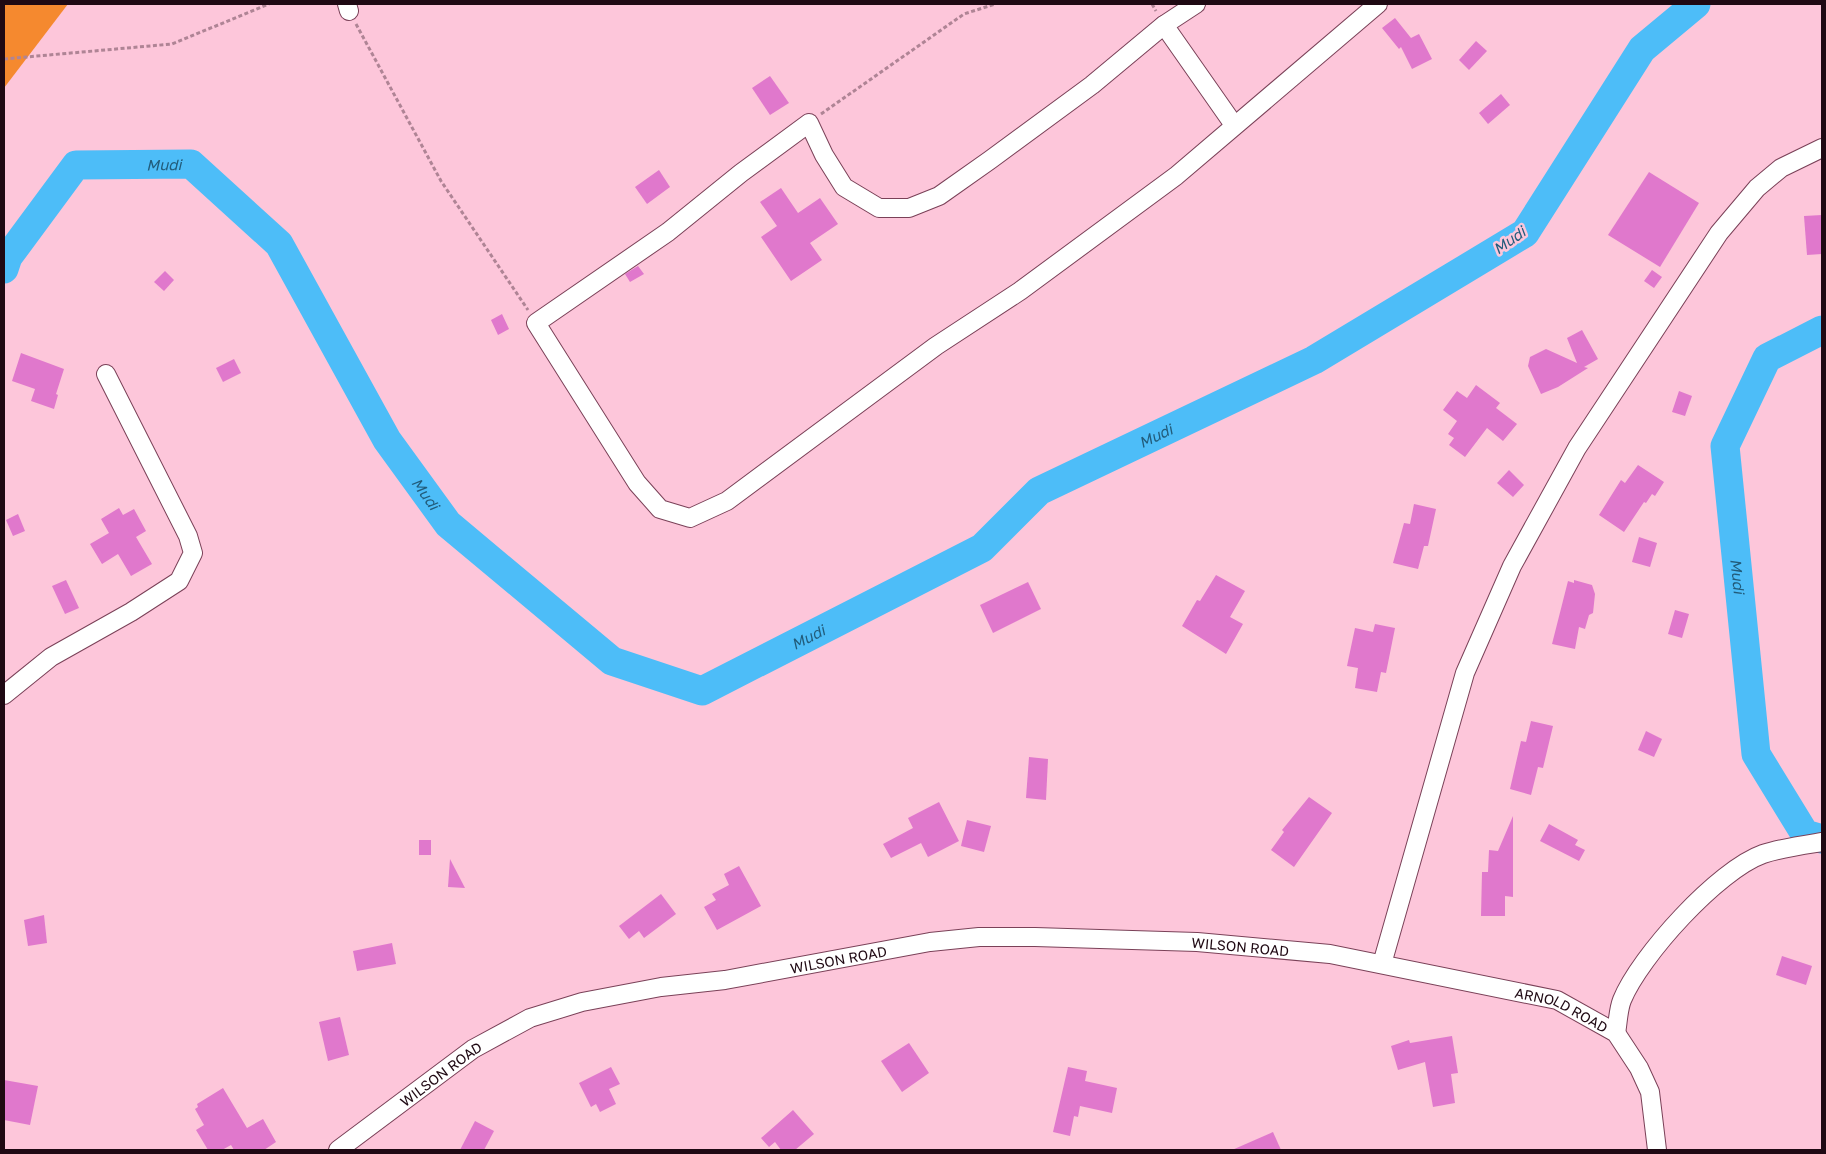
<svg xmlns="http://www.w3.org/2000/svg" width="1826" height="1154" font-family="'Golos Text',sans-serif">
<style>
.forest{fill:#f5892f}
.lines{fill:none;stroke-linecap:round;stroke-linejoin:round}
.river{stroke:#4dbdf8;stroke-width:29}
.building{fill:#e078cc}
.minor-casing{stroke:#7a4158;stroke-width:20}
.path{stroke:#af8495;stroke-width:3;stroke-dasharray:4 2.5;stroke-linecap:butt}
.minor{stroke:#fff;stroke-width:18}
.labels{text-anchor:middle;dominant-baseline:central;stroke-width:5;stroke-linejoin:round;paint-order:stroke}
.street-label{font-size:14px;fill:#1f0913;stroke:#fdc6da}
.water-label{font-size:15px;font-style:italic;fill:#225c7b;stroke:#fdc6da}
</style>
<rect width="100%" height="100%" fill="#fdc6da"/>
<polygon class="forest" points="4,4 68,4 4,88"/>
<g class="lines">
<g class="river">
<path id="s1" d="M4 269 8 257 76 165 191 164 279 244 387 440 448 524 612 661 702 691 982 548 1039 491 1314 360 1525 233 1642 49 1696 4"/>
<path id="s2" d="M1822 330 1767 358 1725 446 1756 754 1805 834 1822 839"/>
</g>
</g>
<g class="building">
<polygon points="1395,18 1411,38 1419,34 1432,59 1412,69 1401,47 1399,49 1382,28"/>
<polygon points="1476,41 1487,51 1469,70 1459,60"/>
<polygon points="770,76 789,103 770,115 752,88"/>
<polygon points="1501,94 1510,105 1488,124 1479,113"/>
<polygon points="659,170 670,187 647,204 635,187"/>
<polygon points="1649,172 1699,203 1660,267 1608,235"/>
<polygon points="781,188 798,213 820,198 838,224 810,243 822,260 791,281 761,237 777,226 760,202"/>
<polygon points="1822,215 1822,254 1807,255 1804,216"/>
<polygon points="638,266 644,274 630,282 625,274"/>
<polygon points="1652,270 1662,277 1654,288 1644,281"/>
<polygon points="165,271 174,280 164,291 154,282"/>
<polygon points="502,314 509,329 498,335 491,320"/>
<polygon points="1582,330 1598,359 1584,367 1588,368 1558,387 1541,394 1528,366 1530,357 1546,349 1577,363 1567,338"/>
<polygon points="21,353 64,369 56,394 58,395 54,409 31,401 35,389 12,381"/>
<polygon points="234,359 241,373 223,382 216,368"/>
<polygon points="1476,385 1500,403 1496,408 1517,424 1503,441 1487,428 1465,457 1449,445 1454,438 1448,434 1457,421 1443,410 1457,391 1467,398"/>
<polygon points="1679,391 1692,396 1685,416 1672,412"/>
<polygon points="1638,465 1664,482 1655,496 1652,494 1646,503 1644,502 1624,532 1599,515 1621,480 1625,483"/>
<polygon points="1509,470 1524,485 1513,497 1497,483"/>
<polygon points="1414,504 1436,509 1428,546 1424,546 1418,569 1393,563 1404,523 1410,524"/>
<polygon points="119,508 123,515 134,509 146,531 136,537 152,564 131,576 118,554 102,564 90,544 109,533 101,519"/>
<polygon points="18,514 25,531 13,536 6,520"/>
<polygon points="1639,537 1657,543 1650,567 1632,562"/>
<polygon points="1216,575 1245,591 1230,617 1243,624 1226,654 1182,626 1197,600 1200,601"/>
<polygon points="66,580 79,608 65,614 52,586"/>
<polygon points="1574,580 1592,585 1595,594 1593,613 1589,615 1585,629 1579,627 1575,649 1552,644 1568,581 1574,583"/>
<polygon points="1028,582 1041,609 993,633 980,605"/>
<polygon points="1675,610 1689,614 1682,638 1668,634"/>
<polygon points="1375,624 1395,628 1386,673 1381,672 1377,692 1355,688 1358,668 1347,666 1355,628 1373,632"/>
<polygon points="1531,721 1553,726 1543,768 1538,767 1531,795 1510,789 1521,741 1526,742"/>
<polygon points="1646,731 1662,739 1654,757 1638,750"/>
<polygon points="1029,757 1048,759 1046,800 1026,798"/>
<polygon points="1309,797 1332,813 1294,867 1271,850 1284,832 1282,830"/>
<polygon points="939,802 959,841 928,857 921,843 891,858 883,844 913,828 908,818"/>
<polygon points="1513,816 1513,897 1505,896 1505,916 1481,916 1482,872 1488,872 1489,850 1498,851"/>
<polygon points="967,820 991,826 984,852 961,846"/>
<polygon points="1549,824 1578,840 1575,845 1585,850 1579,861 1540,841"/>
<rect x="419" y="840" width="12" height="15"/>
<polygon points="450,859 465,888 448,887"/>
<polygon points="739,866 761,906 717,930 704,907 716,900 712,894 729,885 724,874"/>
<polygon points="661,894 676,914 644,938 639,931 629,939 619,926"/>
<polygon points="44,915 47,943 28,946 24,920"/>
<polygon points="392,943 396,964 357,971 353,951"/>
<polygon points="1782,956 1812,966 1806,985 1776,975"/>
<polygon points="340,1017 349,1055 328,1061 319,1022"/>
<polygon points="1452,1036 1458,1073 1451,1074 1455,1103 1433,1107 1425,1062 1398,1070 1391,1046 1409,1040 1410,1043"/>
<polygon points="909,1043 929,1073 902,1092 881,1061"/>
<polygon points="611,1067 620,1084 609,1089 616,1104 600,1112 596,1104 591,1107 579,1083"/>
<polygon points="1068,1067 1087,1071 1085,1081 1117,1088 1112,1113 1080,1106 1078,1117 1074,1116 1070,1136 1053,1132"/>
<polygon points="4,1080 38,1086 30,1125 4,1120"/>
<polygon points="223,1088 247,1128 263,1119 276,1142 264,1150 234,1150 231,1145 222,1150 208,1150 196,1130 204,1125 195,1109 198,1107 197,1104"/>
<polygon points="793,1110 814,1134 795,1150 781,1150 775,1142 769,1147 761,1138"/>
<polygon points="475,1121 494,1131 484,1150 460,1150"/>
<polygon points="1273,1132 1281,1150 1232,1150"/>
</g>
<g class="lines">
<g class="minor-casing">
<g id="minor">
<polyline points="347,4 349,11"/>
<polyline points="1196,4 1164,25 1092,85 990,160 939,196 909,208 879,208 844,187 824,155 809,123 741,173 668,232 536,323 637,483 660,509 690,518 727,501 936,346 1020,291 1176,176 1378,4"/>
<polyline points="1164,25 1234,125"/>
<polyline points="4,695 51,657 131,612 179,581 193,553 188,536 106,374"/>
<polyline points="1382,964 1465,673 1512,566 1577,448 1719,233 1757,188 1781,168 1822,148"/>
<path d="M1616 1033C1618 1023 1618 1010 1622 1000 1640 956 1718 870 1763 854 1781 848 1803 845 1822 842"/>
<path id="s3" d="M338 1150 473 1049 530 1018 582 1002 661 987 725 980 930 942 979 937H1035L1197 942 1330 954 1557 1000 1616 1033 1639 1068 1650 1092 1657 1150"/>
</g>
</g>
<g class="path">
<polyline points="1152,4 1156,11"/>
<polyline points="356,24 441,181 528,310"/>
<polyline points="4,59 172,44 269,4"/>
<polyline points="821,114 964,14 995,4"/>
</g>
<use href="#minor" class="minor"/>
</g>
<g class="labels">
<g class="street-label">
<text stroke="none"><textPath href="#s3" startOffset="952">WILSON ROAD</textPath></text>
<text stroke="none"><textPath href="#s3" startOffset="548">WILSON ROAD</textPath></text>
<text stroke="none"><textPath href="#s3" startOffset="1281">ARNOLD ROAD</textPath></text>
<text stroke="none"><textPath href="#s3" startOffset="128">WILSON ROAD</textPath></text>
</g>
<g class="water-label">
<text stroke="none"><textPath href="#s1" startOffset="215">Mudi</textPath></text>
<text transform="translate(1509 240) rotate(-35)">Mudi</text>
<text stroke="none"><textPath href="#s1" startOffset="1521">Mudi</textPath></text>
<text stroke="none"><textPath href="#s1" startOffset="651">Mudi</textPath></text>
<text stroke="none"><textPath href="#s2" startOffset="290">Mudi</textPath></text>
<text stroke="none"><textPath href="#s1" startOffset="1116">Mudi</textPath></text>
</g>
</g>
<rect width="1826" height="1154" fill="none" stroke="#1f0913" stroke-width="10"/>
</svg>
